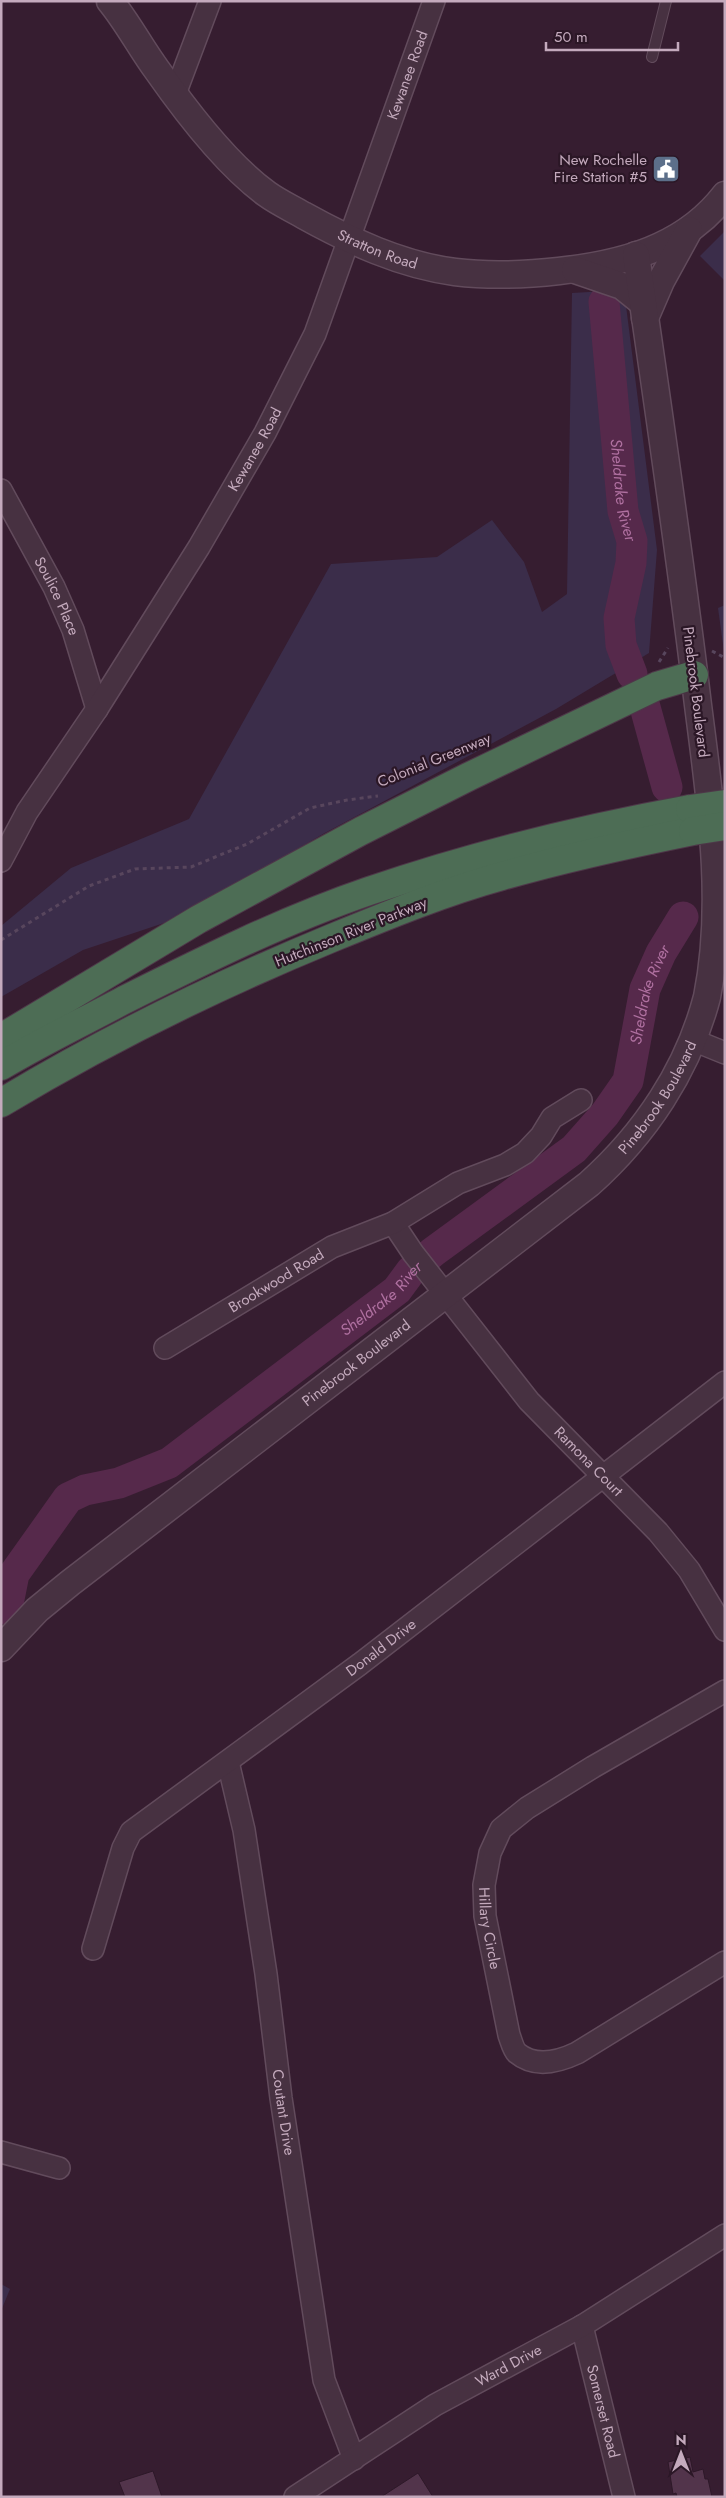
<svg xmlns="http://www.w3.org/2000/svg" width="726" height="2498" font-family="Jost,sans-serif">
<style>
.green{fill:#3b2d4a}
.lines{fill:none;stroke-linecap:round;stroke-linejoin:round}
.river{stroke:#56294b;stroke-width:31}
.building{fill:#52344b;stroke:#2d1828}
.service-casing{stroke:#624b5c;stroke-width:12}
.minor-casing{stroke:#624b5c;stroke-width:24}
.tertiary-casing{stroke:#624b5c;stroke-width:29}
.motorway-casing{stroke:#4e3849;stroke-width:30}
.path{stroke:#58465d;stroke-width:3;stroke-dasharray:4 4;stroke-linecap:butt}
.service{stroke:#473141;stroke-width:10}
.minor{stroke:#473141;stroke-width:21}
.tertiary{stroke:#473141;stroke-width:26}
.motorway{stroke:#4d6d55;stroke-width:28}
.motorway-bridge-casing{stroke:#4e3849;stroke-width:30;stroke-linecap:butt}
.motorway-bridge{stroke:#4d6d55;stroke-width:28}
.labels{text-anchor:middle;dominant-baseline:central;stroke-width:4.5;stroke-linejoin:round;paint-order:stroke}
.street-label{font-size:15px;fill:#c4aabd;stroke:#2b1726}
.poi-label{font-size:15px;fill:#c4aabd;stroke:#2b1726;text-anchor:end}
.water-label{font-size:16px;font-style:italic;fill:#af70a0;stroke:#2b1726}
</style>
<rect width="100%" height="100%" fill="#361d30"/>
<g class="green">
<polygon points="725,231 725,281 700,256"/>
<polygon points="624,290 657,550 649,653 556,709 323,834 182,917 83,950 1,997 1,926 71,868 189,819 331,564 437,557 492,520 524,562 542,612 567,594 572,293"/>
<polygon points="725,605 725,659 718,608"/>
<polygon points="1,2284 10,2289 1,2311"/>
</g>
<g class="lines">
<g class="river">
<path id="s1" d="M604 302 623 511 632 541 631 563 619 618 621 645 632 674"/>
<polyline points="645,707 667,787"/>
<path id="s2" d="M7 1609 14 1574 68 1498 85 1490 119 1483 169 1463 397 1290 411 1271 433 1252 574 1149 605 1114 628 1081 645 989 661 953 683 917"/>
</g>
</g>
<g class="building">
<polygon points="690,2457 693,2472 703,2469 705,2479 708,2479 712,2497 677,2497 676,2493 673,2494 668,2462"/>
<polygon points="153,2471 162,2497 125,2497 119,2482"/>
<polygon points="418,2473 433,2497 381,2497"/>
</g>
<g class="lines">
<g class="service-casing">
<polyline id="service" points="652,57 666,1"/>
</g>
<g class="minor-casing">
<g id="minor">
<polyline points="175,94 210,1"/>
<path id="s3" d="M1 490 54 587 73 630 97 709"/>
<path id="s4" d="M1 861 27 812 97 709 199 547 265 433 315 334 434 1"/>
<polyline points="693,1040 725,1053"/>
<path id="s5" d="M393 1223 413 1253 529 1401 658 1532 689 1570 725 1630"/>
<path id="s6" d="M165 1348 332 1247 393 1223 458 1183 505 1165 525 1153 541 1136 552 1118 581 1100"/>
<path id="s7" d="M725 1691 593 1767 527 1808 501 1829 490 1853 484 1885 485 1916 509 2035C511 2040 513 2049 517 2053 535 2068 558 2062 577 2053L725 1962"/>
<path id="s8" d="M228 1762 244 1830 266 1974 281 2098 324 2380 354 2459"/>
<path id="s9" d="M93 1949 123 1848 131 1832 360 1664 725 1382"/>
<polyline points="1,2152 59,2168"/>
<path id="s10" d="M582 2326 624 2497"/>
<path id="s11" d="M295 2497 435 2405 582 2326 725 2235"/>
</g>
</g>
<g class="tertiary-casing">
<g id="tertiary">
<path id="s12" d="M110 1C128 23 140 47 157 70 185 110 227 165 267 194 278 202 291 208 303 215 350 241 401 265 455 272 512 279 607 271 660 246 684 235 708 217 725 195"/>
<polyline points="575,270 622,286 643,303"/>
<polyline points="645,318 661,281 689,230"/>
<path id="s13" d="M1 1648 37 1610 70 1583 589 1184C645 1134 688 1070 707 997 726 902 710 800 698 705 680 555 658 405 636 255"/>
</g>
</g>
<g class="motorway-casing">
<g id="motorway">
<polyline points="1,1038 199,919 361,831 468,777 657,686 694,675"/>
<path d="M1 1066C41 1042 83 1022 124 1000 204 960 284 920 369 891 474 855 581 829 690 809"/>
<path d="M1 1103C107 1039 218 985 332 938 388 915 444 892 502 876 565 858 629 844 693 831"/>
</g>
</g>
<g class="path">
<polyline points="712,651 725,658"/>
<polyline points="659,662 668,648"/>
<polyline points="1,940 89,886 135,869 191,867 247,844 310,808 347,800 378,796"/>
</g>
<use href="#service" class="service"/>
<use href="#minor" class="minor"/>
<use href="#tertiary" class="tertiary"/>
<use href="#motorway" class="motorway"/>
<g class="motorway-bridge-casing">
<g id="motorway-bridge">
<polyline points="690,809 725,804"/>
<polyline points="693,831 725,826"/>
</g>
</g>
<use href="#motorway-bridge" class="motorway-bridge"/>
</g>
<defs>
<g id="civic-square" transform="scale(1.4375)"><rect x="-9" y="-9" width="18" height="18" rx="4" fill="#5c6f8a" stroke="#2b1726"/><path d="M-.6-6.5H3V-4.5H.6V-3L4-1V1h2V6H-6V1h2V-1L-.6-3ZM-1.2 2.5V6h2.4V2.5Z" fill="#fff"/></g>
</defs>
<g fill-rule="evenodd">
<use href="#civic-square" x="666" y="169"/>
</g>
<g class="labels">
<g class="street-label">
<text stroke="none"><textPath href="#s4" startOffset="889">Kewanee Road</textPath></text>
<text stroke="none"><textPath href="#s12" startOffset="374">Stratton Road</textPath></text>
<text stroke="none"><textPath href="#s4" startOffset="484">Kewanee Road</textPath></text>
<text stroke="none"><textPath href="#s3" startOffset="120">Soulice Place</textPath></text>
<text transform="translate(696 692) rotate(83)">Pinebrook Boulevard</text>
<text transform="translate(434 760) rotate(-22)">Colonial Greenway</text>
<text transform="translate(351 932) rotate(-22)">Hutchinson River Parkway</text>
<text stroke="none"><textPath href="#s13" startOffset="861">Pinebrook Boulevard</textPath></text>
<text stroke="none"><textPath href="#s6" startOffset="130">Brookwood Road</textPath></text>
<text stroke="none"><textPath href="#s13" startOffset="456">Pinebrook Boulevard</textPath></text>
<text stroke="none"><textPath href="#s5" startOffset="309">Ramona Court</textPath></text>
<text stroke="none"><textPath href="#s9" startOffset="434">Donald Drive</textPath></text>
<text stroke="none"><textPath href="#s7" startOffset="366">Hillary Circle</textPath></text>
<text stroke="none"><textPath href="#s8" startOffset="355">Coutant Drive</textPath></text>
<text stroke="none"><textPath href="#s11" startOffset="251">Ward Drive</textPath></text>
<text stroke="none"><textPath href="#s10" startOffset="88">Somerset Road</textPath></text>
</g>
<g class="poi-label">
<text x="647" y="160">New Rochelle<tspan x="647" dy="17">Fire Station #5</tspan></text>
</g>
<g class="water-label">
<text stroke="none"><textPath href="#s1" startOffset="189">Sheldrake River</textPath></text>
<text stroke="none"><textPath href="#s2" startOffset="926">Sheldrake River</textPath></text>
<text stroke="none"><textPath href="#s2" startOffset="505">Sheldrake River</textPath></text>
</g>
</g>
<rect width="726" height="2498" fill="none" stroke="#c4aabd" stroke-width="5"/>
<g transform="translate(681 2453)" stroke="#2b1726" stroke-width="4" paint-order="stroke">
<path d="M0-4L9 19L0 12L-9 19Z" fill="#c4aabd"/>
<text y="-8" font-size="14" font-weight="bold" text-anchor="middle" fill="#c4aabd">N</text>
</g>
<path d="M546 42v8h132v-8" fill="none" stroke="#c4aabd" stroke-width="2.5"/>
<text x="554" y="42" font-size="15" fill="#c4aabd" stroke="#2b1726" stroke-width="4" paint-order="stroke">50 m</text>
</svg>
